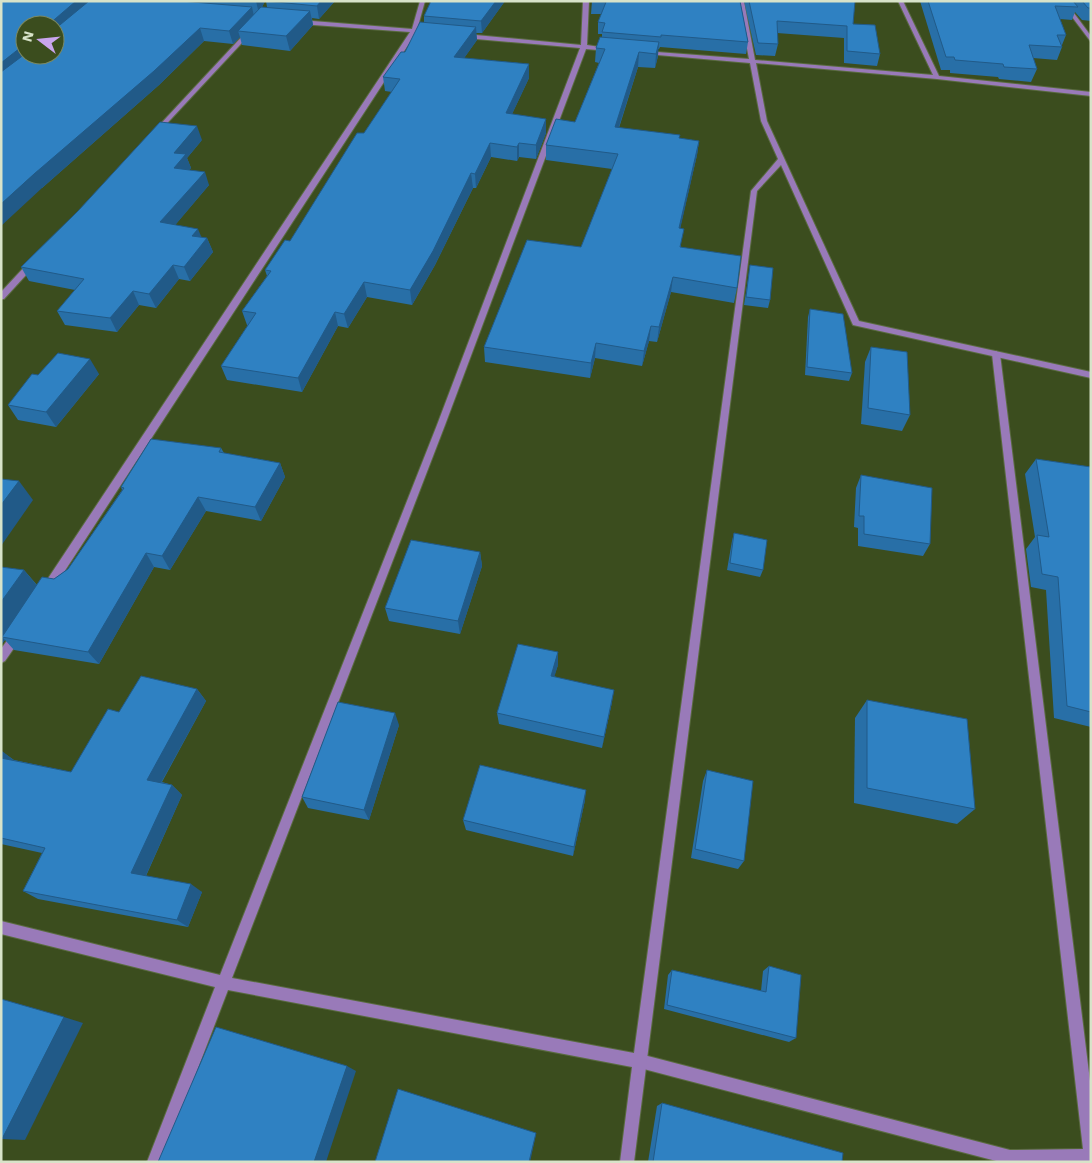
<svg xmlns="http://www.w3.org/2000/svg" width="1092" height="1163" font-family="'Work Sans',sans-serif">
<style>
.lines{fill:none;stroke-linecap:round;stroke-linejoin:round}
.lane-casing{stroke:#5a6b40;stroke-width:2}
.street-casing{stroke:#5a6b40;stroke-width:2}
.lane{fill:#997ab9;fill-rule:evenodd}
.street{fill:#997ab9;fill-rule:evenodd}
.wall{fill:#286fa7;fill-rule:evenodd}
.shaded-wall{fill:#215a88}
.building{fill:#2f81c2;stroke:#215a88}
</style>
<rect width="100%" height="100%" fill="#3b4d1e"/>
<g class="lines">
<g class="lane-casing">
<polygon id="lane" points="996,351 1000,354 1091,1089 1091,1162 1000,1162 640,1068 635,1066 633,1061 635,1056 640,1054 1010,1150 1083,1149 992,354"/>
</g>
<g class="street-casing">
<g id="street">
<polygon points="420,1 425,1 417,30 431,32 428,34 416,33 51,592 43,592 42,589 43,586 410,32 300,24 297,22 300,20 412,29"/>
<polygon points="583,1 589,1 587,45 612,49 609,51 586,49 445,425 232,978 634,1053 751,191 778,159 761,121 750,63 646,54 643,52 644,51 749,59 738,1 744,1 755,60 933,75 898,1 903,1 939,76 1091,92 1091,96 937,79 756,63 767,121 859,321 1091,372 1091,378 853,325 781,165 757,191 634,1162 620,1162 632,1067 228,990 162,1162 147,1162 215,987 1,934 1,921 220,975 437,425 580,48 465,38 462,36 465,34 581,45"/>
<polygon points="1060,1 1065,1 1091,36 1091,42"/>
<polygon points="248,30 253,31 158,133 154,133 154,131"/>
<polygon points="30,261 37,263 4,299 1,299 1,292"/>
<polygon points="17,631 21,632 22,635 21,638 5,661 1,663 1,649 13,632"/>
</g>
</g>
<use href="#lane" class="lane"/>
<use href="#street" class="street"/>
</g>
<g class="wall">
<path d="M1 1H265L262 7H267L266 1H335L319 19 312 18 313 25 290 51 242 45 240 37 233 44 204 41 159 85 42 188ZM25 25 55 55H25Z"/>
<polygon points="505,1 482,33 476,33 477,40 464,58 529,64 529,78 512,114 546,133 536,159 519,157 517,161 491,157 476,188 473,188 435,265 412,305 367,297 348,328 338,326 302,392 227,380 221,366 248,325 247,325 242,311 267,276 265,270 290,241 392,92 385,91 383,77 405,52 424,22 424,16"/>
<polygon points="592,1 740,1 748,42 746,54 660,47 659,49 658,49 658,56 655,68 638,67 619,128 679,138 699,141 697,155 680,228 681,247 737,288 734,303 671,292 657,342 649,341 642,366 595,358 590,378 485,362 484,347 581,247 612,169 546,160 546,145 575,122 599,63 595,62 596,48 602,37 602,34 598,34 598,22 602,14 591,14"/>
<polygon points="744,1 855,1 853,24 880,54 877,66 844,63 844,38 777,33 778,44 775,56 756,55"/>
<polygon points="920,1 1091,1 1091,21 1082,20 1075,12 1072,20 1060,19 1066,35 1062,45 1062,47 1057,60 1033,58 1037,69 1031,82 999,79 998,77 950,73 950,70 941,70"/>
<polygon points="202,140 187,158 191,168 189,170 209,185 175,225 202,238 207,238 213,252 190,281 179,279 156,308 139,305 117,332 65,325 57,311 75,290 29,281 21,267"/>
<polygon points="750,265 770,300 768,308 744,305 749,273"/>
<polygon points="810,309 852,373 849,381 805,375 808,317"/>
<polygon points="871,347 910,415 902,431 861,424 865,362"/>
<polygon points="99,374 56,427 18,420 8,405 38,375"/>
<polygon points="221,448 224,453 280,463 285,477 261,521 206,511 170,570 154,567 99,664 14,650 5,640 1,645 1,567 24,570 37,585 54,579 68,569 122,490 121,487"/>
<polygon points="1036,459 1091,467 1091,727 1054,718 1046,590 1031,587 1026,549 1035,537 1025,474"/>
<polygon points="861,475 930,544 923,556 858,546 858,528 854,527 856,488"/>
<polygon points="734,533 763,570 760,577 727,570 732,541"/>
<polygon points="480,552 482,566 460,634 389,621 385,608"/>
<polygon points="558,665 554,676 612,702 602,748 499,724 497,713"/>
<polygon points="197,689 206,701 162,782 172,785 182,795 146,876 202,892 188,927 38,899 23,891 42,853 1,844 1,751 14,760 71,772 119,712"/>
<polygon points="867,700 975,809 957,824 854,803 855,718"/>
<polygon points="399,725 369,820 308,808 302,797"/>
<polygon points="707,770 744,861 738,869 691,858 703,781"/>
<polygon points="585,800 573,856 466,830 463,820"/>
<polygon points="769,966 796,1038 789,1042 664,1009 668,975 672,970 761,991 763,971"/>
<polygon points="662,1103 842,1162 648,1162 657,1106"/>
</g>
<g class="shaded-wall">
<polygon points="76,1 90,1 55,38 55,25 48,25"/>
<polygon points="256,1 265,1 259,14"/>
<polygon points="321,1 335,1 319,19 317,6"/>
<polygon points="496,1 505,1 482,33 481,21"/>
<polygon points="252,7 255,21 238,31 240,37 233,44 229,31"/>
<polygon points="310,11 313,25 290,51 286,36"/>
<polygon points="476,27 477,40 455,71 454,57"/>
<polygon points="200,28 204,41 159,85 42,188 1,226 1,204 34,174"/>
<polygon points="659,42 658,56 655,68 656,54"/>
<polygon points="25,44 25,55 1,82 1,63"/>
<polygon points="639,52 638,67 614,142 615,127"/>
<polygon points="529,64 529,78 506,127 506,113"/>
<polygon points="546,119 546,133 536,159 536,145"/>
<polygon points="197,126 202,140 187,158 191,168 179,181 174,168 174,153"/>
<polygon points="699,141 697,155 677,243 679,228"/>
<polygon points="490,143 491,157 476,188 475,174"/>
<polygon points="519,143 519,157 517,161 517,147"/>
<polygon points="205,172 209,185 166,236 160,222"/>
<polygon points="471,173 473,188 435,265 412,305 410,290"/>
<polygon points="198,229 204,243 192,236"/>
<polygon points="207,238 213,252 190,281 184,267"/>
<polygon points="173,265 179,279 156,308 149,294"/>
<polygon points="673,277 671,292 657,342 659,327"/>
<polygon points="364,282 367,297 348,328 344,314"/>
<polygon points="133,291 139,305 117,332 110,318"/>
<polygon points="335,312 338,326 302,392 298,378"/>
<polygon points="651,326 649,341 642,366 644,351"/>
<polygon points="596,343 595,358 590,378 591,363"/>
<polygon points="90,359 99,374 56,427 46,412"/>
<polygon points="280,463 285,477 261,521 255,507"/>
<polygon points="19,481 33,500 1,546 1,505"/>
<polygon points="198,497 206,511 170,570 162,556"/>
<polygon points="480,552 482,566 460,634 458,621"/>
<polygon points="146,553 154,567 99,664 88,652"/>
<polygon points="24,570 39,588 2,637 5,640 1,645 1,602"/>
<polygon points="558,652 558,665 551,688 551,676"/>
<polygon points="197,689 206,701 157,790 147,780"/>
<polygon points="614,690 612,702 602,748 604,737"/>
<polygon points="395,713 399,725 369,820 364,810"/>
<polygon points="2,751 16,762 1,759"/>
<polygon points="172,785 182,795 143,882 131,873"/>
<polygon points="586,790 585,800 573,856 574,847"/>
<polygon points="191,884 202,892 188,927 177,920"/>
<polygon points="64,1017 83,1023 25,1140 2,1139"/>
<polygon points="347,1066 356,1071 326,1162 314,1162"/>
<polygon points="536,1133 536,1134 530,1162 529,1162"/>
</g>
<g class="building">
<polygon points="1,1 76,1 48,25 25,25 25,44 1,63"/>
<polygon points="89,1 181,1 252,7 229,31 200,28 154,71 34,174 1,204 1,72 25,54 25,55 55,55 55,29"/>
<polygon points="266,1 321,1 317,6"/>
<polygon points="431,1 496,1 481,21 424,16"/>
<polygon points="592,1 740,1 748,42 661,35 661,37 602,32 605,23 598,22 606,2"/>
<polygon points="749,1 855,1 853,24 875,25 880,54 847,51 847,26 777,21 778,44 758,43"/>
<polygon points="928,1 1073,1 1078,7 1055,6 1066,35 1057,35 1062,47 1029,45 1037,69 1004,67 1003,64 955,60 954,57 946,57"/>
<polygon points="1082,1 1091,1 1091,8 1088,8"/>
<polygon points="261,7 310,11 286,36 238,31"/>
<polygon points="420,22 476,27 454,57 529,64 506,113 546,119 536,145 519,143 517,147 490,143 475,174 471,173 433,251 410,290 364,282 344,314 335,312 298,378 221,366 256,313 242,311 271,271 265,270 285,240 290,241 357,133 364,133 400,79 383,77 401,52 405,52"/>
<polygon points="600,37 659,42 656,54 639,52 615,127 680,135 679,138 699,141 679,228 684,229 680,247 741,256 737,288 673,277 659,327 651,326 644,351 596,343 591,363 484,347 527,240 581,247 618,154 546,145 556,119 575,122 605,49 596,48"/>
<polygon points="160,122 197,126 174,153 186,154 174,168 205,172 160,222 198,229 192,236 207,238 184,267 173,265 149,294 133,291 110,318 57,311 84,279 21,267 78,211"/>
<polygon points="750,265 773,268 770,300 746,297"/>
<polygon points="810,309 843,314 852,373 807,367"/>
<polygon points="871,347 907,352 910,415 868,408"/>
<polygon points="58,353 90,359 46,412 8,405 32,374 38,375"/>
<polygon points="151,439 221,448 219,452 280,463 255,507 198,497 162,556 146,553 88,652 2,637 42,577 54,579 68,569 124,488 121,487"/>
<polygon points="1036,459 1091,467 1091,712 1067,706 1058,577 1042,574 1037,535 1049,537"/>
<polygon points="861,475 932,488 930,544 864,534 864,516 859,516"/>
<polygon points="1,479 19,481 1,505"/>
<polygon points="734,533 767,540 763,570 730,563"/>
<polygon points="411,540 480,552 458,621 385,608"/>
<polygon points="1,567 24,570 1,602"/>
<polygon points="518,644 558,652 551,676 614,690 604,737 497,713"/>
<polygon points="141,676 197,689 147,780 172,785 131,873 191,884 177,920 23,891 45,848 1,838 1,758 71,772 108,709 119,712"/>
<polygon points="867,700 967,719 975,809 867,788"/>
<polygon points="338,702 395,713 364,810 302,797"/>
<polygon points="480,765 586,790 574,847 463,820"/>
<polygon points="707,770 753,781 744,861 695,849"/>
<polygon points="769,966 801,975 796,1038 667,1005 672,970 766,992"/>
<polygon points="1,999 64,1017 2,1139 1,1139"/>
<polygon points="216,1027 347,1066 314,1162 158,1162"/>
<polygon points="398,1089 536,1133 529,1162 375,1162"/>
<polygon points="662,1103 843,1153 842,1162 653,1162"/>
</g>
<rect width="1092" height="1163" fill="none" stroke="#d8e3c9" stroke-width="5"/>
<g transform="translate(40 40) rotate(286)"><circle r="24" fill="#3b4d1e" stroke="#7a8962"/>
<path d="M0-4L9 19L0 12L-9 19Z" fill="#c9a5ee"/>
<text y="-8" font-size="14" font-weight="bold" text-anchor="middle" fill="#d8e3c9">N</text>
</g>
</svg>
